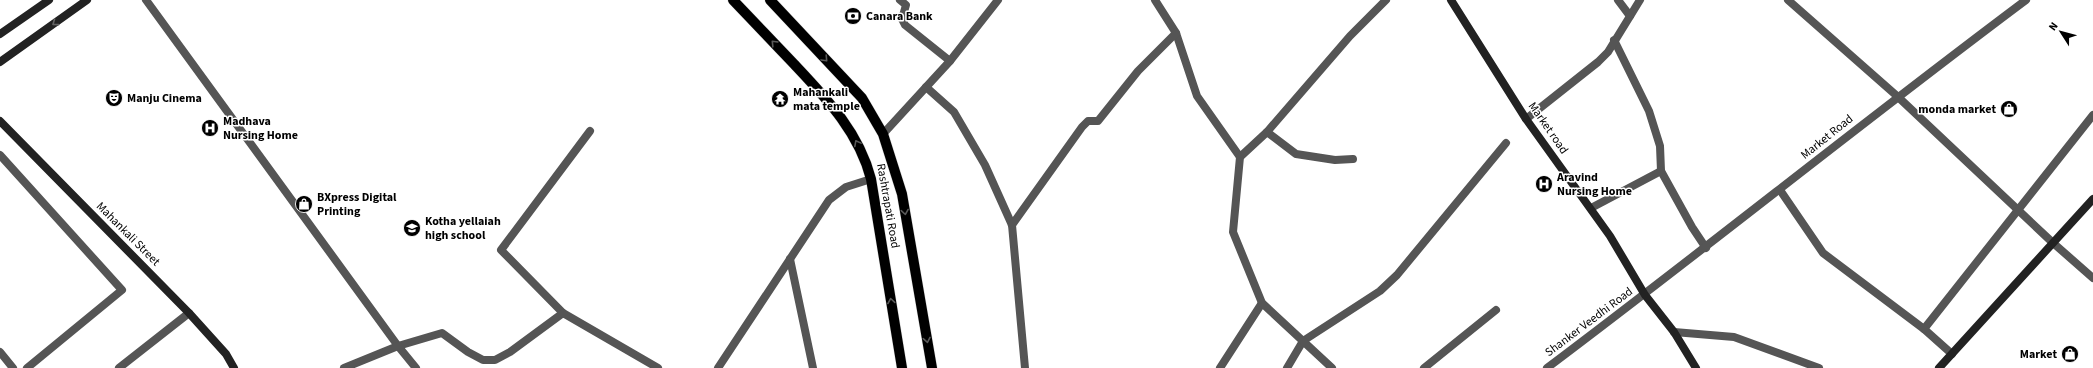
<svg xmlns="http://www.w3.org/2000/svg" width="2093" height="368" font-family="'Source Sans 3',sans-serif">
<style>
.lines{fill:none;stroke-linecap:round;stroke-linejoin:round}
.primary-casing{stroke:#dbdbdb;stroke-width:11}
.street{stroke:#555;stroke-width:8}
.secondary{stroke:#222;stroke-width:8}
.primary{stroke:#000;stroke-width:10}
.oneway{stroke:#646464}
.oneway2{stroke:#595959}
.labels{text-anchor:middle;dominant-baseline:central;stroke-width:3;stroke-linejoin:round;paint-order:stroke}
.poi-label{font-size:12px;font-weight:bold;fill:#000;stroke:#fff;text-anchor:start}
.street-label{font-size:12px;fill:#000;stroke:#fff}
</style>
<rect width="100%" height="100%" fill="#fff"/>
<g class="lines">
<g class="primary-casing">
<g id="primary">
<path d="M733 0C753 21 774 43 794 64 827 99 859 132 871 179L902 368"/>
<polyline points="770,0 862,98 883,134 902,194 932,368"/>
</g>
</g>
<g class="street">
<polyline points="146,0 398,346 416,368"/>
<polyline points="900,0 906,5 902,19 905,25 950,61"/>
<polyline points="1155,0 1176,33 1197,96 1240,157"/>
<polyline points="1618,0 1630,16"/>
<polyline points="1788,0 1897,96 2052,242 2093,278"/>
<polyline points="1614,40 1649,111 1660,146 1661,171 1692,227 1706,248"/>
<polyline points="926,87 954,112 985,165 1012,225 1025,368"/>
<polyline points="1526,119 1598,62 1608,52 1640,0"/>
<polyline points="1267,132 1296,154 1335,160 1353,159"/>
<polyline points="883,134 950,61 998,0"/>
<polyline points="0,155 122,290 27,368"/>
<polyline points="1780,190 1823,253 1924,329 1952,354"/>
<polyline points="1591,208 1661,171"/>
<polyline points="1012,225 1082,127 1088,121 1098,121 1138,71 1176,33"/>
<polyline points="790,259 813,368"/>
<polyline points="563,313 501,250 590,131"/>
<polyline points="1924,329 2093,115"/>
<polyline points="1674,332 1734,337 1819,368"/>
<polyline points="0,352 13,368"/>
<polyline points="119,368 189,313"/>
<polyline points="344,368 398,346 442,333 468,352 483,360 495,360 510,352 563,313 658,368"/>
<polyline points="718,368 829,200 846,187 871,179"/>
<polyline points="1220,368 1262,303"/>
<polyline points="1287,368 1303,341 1380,291 1397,275 1506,143"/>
<polyline points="1332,368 1262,303 1233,232 1240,157 1267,132 1350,36 1386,0"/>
<polyline points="1424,368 1496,310"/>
<path d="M1547 368C1708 247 1864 121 2026 0"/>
</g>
<g class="secondary">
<polyline points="1451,0 1526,119 1610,236 1645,295 1674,332 1696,368"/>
<polyline points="0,34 49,0"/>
<polyline points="0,62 87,0"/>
<polyline points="0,121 189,313 226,354 234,368"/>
<polyline points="1939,368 2093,199"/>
</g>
<use href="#primary" class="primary"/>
</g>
<defs><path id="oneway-chevron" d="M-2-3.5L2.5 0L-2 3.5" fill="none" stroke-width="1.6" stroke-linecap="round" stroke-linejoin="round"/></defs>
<use class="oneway" href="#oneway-chevron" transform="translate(55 23) rotate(144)"/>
<g class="oneway2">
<use href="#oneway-chevron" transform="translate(774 43) rotate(-134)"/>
<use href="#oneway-chevron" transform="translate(825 59) rotate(47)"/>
<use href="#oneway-chevron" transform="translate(857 143) rotate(-118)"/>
<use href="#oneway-chevron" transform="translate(905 212) rotate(81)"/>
<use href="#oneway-chevron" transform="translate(891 301) rotate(-99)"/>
<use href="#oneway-chevron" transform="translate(927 340) rotate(79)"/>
</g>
<defs>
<g id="bank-disc" transform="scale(0.9)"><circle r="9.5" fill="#000" stroke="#fff"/><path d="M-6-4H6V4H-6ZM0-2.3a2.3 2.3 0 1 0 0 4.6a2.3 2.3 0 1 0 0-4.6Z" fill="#fff"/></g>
<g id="theatre-disc" transform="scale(0.9)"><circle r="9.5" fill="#000" stroke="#fff"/><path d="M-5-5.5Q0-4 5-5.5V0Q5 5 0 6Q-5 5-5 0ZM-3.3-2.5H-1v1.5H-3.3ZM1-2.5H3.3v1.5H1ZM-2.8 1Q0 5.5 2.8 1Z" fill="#fff"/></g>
<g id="temple-disc" transform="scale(0.9)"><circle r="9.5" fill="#000" stroke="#fff"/><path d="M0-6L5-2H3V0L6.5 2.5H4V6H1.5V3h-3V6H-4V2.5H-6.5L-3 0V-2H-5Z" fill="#fff"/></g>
<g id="shop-disc" transform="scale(0.9)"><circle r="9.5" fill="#000" stroke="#fff"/><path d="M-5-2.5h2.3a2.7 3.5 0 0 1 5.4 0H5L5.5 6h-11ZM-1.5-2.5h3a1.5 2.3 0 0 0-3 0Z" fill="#fff"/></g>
<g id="hospital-disc" transform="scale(0.9)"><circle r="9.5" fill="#000" stroke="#fff"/><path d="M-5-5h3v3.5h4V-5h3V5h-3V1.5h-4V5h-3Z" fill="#fff"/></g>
<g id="school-disc" transform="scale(0.9)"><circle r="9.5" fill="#000" stroke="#fff"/><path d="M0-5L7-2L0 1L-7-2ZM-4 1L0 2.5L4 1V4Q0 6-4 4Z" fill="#fff"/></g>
</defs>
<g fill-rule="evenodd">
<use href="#bank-disc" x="853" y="16"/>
<use href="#theatre-disc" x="114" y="98"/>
<use href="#temple-disc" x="780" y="99"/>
<use href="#shop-disc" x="2009" y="109"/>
<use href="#hospital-disc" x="210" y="128"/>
<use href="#hospital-disc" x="1544" y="184"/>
<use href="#shop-disc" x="304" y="204"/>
<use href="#school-disc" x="412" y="228"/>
<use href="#shop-disc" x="2070" y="354"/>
</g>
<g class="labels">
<g class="poi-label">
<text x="866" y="16">Canara Bank</text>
<text x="793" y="92">Mahankali<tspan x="793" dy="14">mata temple</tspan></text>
<text x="127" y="98">Manju Cinema</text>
<text x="1996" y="109" text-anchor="end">monda market</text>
<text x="223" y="121">Madhava<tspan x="223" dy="14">Nursing Home</tspan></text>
<text x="1557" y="177">Aravind<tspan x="1557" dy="14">Nursing Home</tspan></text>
<text x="317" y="197">BXpress Digital<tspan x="317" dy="14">Printing</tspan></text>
<text x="425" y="221">Kotha yellaiah<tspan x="425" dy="14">high school</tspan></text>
<text x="2057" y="354" text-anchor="end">Market</text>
</g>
<g class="street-label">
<text transform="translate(1548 128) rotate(55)">Market road</text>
<text transform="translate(1827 137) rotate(-39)">Market Road</text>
<text transform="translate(888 206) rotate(80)">Rashtrapati Road</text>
<text transform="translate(128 234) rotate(45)">Mahankali Street</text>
<text transform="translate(1589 322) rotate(-37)">Shanker Veedhi Road</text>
</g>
</g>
<g transform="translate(2061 32) rotate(306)" stroke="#ffffff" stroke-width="3" paint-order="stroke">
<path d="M0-3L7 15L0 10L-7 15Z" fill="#000000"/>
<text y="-6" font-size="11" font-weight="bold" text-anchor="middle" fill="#000000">N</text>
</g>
</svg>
